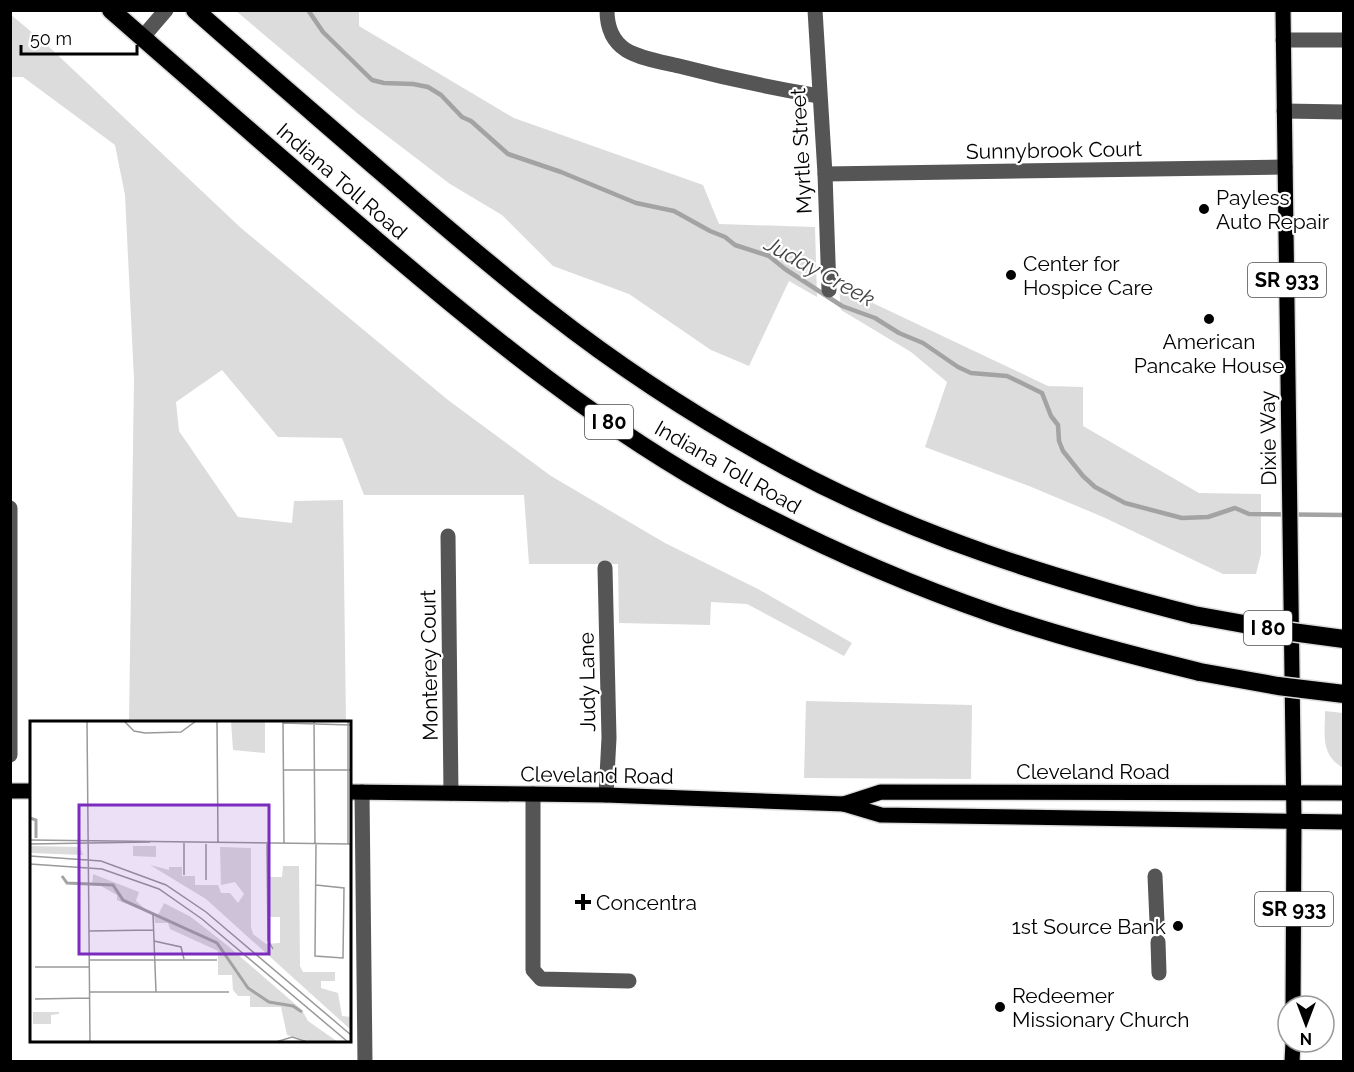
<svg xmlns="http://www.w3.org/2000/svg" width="1354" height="1072" font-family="Raleway,sans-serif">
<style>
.green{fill:#dcdcdc}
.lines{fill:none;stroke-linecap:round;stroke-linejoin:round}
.stream{stroke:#a3a3a3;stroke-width:4.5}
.major-casing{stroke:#dbdbdb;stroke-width:18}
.highway-casing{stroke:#dbdbdb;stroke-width:21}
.minor{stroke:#555;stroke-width:15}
.major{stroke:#000;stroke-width:15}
.highway{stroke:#000;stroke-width:18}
.highway-bridge-casing{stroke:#dbdbdb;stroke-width:21;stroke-linecap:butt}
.highway-bridge{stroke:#000;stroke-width:18}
.poi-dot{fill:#000;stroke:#fff;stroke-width:2}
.labels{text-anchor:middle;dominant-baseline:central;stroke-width:4.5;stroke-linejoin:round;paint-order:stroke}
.shield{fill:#fff;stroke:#4c4c4c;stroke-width:1.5}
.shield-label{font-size:20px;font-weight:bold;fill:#000}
.street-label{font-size:21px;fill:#000;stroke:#fff}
.poi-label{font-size:21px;fill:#000;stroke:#fff;text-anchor:start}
.water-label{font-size:22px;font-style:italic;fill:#444;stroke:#fff}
.inset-river{fill:none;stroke:#a3a3a3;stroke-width:3}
.inset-road{fill:none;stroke:#999;stroke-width:1.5}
.view{fill:#7b2cbf;fill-opacity:0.15;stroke:#7b2cbf;stroke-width:3}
.inset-edge{fill:none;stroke:#000;stroke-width:3}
</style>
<rect width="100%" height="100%" fill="#fff"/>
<g class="green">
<polygon points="236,11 359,11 359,26 514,118 703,185 719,224 815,227 817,297 789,281 749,366 711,350 629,294 553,266 502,215 450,184 357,113"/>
<polygon points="10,14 46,44 241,228 448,400 551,476 665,543 758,589 852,643 844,656 747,604 711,602 710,625 619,623 618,564 529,564 524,495 364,495 342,438 278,437 222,370 176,402 179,431 238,517 292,523 294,501 343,500 346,722 129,722 134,379 125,195 115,145 23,77 11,77"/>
<polygon points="839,287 1048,386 1083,387 1083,426 1199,493 1261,494 1261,554 1256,574 1223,574 1103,517 1029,486 925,447 947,382 911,352 841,310"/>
<polygon points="806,701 972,705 971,779 804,778"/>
<path d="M1325 711 1343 713V768C1320 754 1325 735 1325 711Z"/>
</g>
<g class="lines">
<polyline class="stream" points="308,10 323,32 372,80 384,83 413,84 428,87 441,95 462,117 471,121 508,154 561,172 636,203 674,211 710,231 725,237 735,245 769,256 785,269 842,306 875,318 899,333 923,343 958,367 971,373 1007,376 1042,393 1051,416 1058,425 1059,441 1063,451 1083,476 1095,487 1125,503 1182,518 1208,517 1235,508 1249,514 1344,515"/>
<g class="major-casing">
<g id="major">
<polyline points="1283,10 1294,822 1293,1006"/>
<polyline points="10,791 32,791"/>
<polyline points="350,792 606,795 844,804 881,815 1344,822"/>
<polyline points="844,804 881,792 1344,793"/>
<polyline points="1292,1062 1293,1042"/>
</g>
</g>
<g class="highway-casing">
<g id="highway">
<path d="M111 10C199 87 287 164 376 240 487 335 603 429 732 499 816 544 904 583 994 614 1061 637 1130 655 1200 672"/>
<path d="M195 10C256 64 318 117 379 170 435 218 490 266 548 311 623 370 704 422 787 467 915 536 1053 579 1194 615"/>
</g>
</g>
<g class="minor">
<path d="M607 10C607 27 612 41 626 50 641 59 662 62 679 66 725 78 772 88 819 96"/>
<polyline points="815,10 825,174 829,290"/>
<polyline points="142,38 166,10"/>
<polyline points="1283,40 1344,40"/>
<polyline points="1284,111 1344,112"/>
<polyline points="825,174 1285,167"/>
<polyline points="10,508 10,755"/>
<polyline points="448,536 451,793"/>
<polyline points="605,568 609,738 606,795"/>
<polyline points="362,792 365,1062"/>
<polyline points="533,794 533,970 541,979 629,981"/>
<polyline points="1155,876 1157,922"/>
<polyline points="1158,942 1159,973"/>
</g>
<use href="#major" class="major"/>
<use href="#highway" class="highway"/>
<g class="highway-bridge-casing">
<g id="highway-bridge">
<polyline points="1194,615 1277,630 1344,639"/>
<polyline points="1200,672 1278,686 1344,694"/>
</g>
</g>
<use href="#highway-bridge" class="highway-bridge"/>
</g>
<g class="poi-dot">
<circle cx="1204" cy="209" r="6"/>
<circle cx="1011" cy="275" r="6"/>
<circle cx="1209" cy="319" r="6"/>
<path d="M580 893h6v6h6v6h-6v6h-6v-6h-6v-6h6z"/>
<circle cx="1178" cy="926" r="6"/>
<circle cx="1000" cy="1007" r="6"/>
</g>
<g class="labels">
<g class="shield">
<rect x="1248" y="263" width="78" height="34" rx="4.5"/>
<rect x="585" y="405" width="48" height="34" rx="4.5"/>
<rect x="1244" y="611" width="48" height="34" rx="4.5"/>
<rect x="1255" y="892" width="78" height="34" rx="4.5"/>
</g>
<g class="shield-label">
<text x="1287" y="280">SR 933</text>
<text x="609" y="422">I 80</text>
<text x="1268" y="628">I 80</text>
<text x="1294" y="909">SR 933</text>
</g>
<g class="street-label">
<text transform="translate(1054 150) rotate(-1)">Sunnybrook Court</text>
<text transform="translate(801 151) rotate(-93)">Myrtle Street</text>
<text transform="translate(342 181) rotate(41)">Indiana Toll Road</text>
<text transform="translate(1268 438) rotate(-91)">Dixie Way</text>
<text transform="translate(728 467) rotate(30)">Indiana Toll Road</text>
<text transform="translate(429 665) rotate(-91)">Monterey Court</text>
<text transform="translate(587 682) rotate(-91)">Judy Lane</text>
<text x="1093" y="771">Cleveland Road</text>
<text transform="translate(597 775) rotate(1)">Cleveland Road</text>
</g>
<g class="poi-label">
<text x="1216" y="197">Payless<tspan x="1216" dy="24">Auto Repair</tspan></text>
<text x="1023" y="263">Center for<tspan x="1023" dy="24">Hospice Care</tspan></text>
<text x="1209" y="341" text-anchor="middle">American<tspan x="1209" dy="24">Pancake House</tspan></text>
<text x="596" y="902">Concentra</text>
<text x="1166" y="926" text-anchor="end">1st Source Bank</text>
<text x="1012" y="995">Redeemer<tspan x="1012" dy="24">Missionary Church</tspan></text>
</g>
<g class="water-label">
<text transform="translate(820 271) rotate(29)">Juday Creek</text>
</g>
</g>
<g transform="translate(30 721)">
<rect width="321" height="321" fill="#fff"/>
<path d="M201 0H235V32L203 29ZM0 125 50 126 53 134 0 132ZM103 125H126V136L103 135ZM190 126 221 127V206L223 213 236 223 250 222V196H240L239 156H252L253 145H269L270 245 273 251H305V260H291V267L308 272 312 295 321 296V309L176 178 120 144 139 149V146H152V155H165V164H188L191 172H200L208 182 214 173 205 161 191 164ZM63 153 109 171 106 180 121 193 87 179V174L71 165 62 164ZM134 182 161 196 198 225 272 289 278 300 308 321H283L257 314 251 286H220V275H208L203 269 202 254H188V230L140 208 138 202H125L124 192 128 194ZM3 291H29V293L21 294V303H3Z" fill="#dcdcdc"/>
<path class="inset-river" d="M0 97 6 99V117M32 155 37 162 83 164 93 179 187 222 218 267 239 281 263 285 272 291"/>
<path class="inset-road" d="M57 0 60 321M94 0 104 10 115 12 151 11 166 0M187 0 188 122M253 0 254 122M284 0 285 123M318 0V123M253 2 321 4M253 49H321M0 119 321 123M154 122V154M0 123 120 121M176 123V159M237 123 238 219 243 228M0 135 71 140 136 164 176 191 321 314M0 143 72 148 129 168 172 198 318 321M286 164 314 167 313 237 285 235 286 123M123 193 126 271M59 210 123 209M124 220 151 226 154 238M59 239H187M5 246H60M60 271H199M5 278 60 277M246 321 262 316 278 321"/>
<path class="view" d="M49 84H239V233H49Z"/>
<rect width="321" height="321" class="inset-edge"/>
</g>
<rect width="1354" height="1072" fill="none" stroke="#000000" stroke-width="24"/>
<g transform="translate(1306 1024) rotate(180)"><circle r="28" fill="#ffffff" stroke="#999999" stroke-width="1.5"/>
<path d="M0-4.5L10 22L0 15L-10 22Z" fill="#000000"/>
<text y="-9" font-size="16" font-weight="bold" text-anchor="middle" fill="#000000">N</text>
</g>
<path d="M21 45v9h116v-9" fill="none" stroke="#000000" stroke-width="3"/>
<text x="30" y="45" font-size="18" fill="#000000" stroke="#ffffff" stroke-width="4.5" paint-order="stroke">50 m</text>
</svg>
